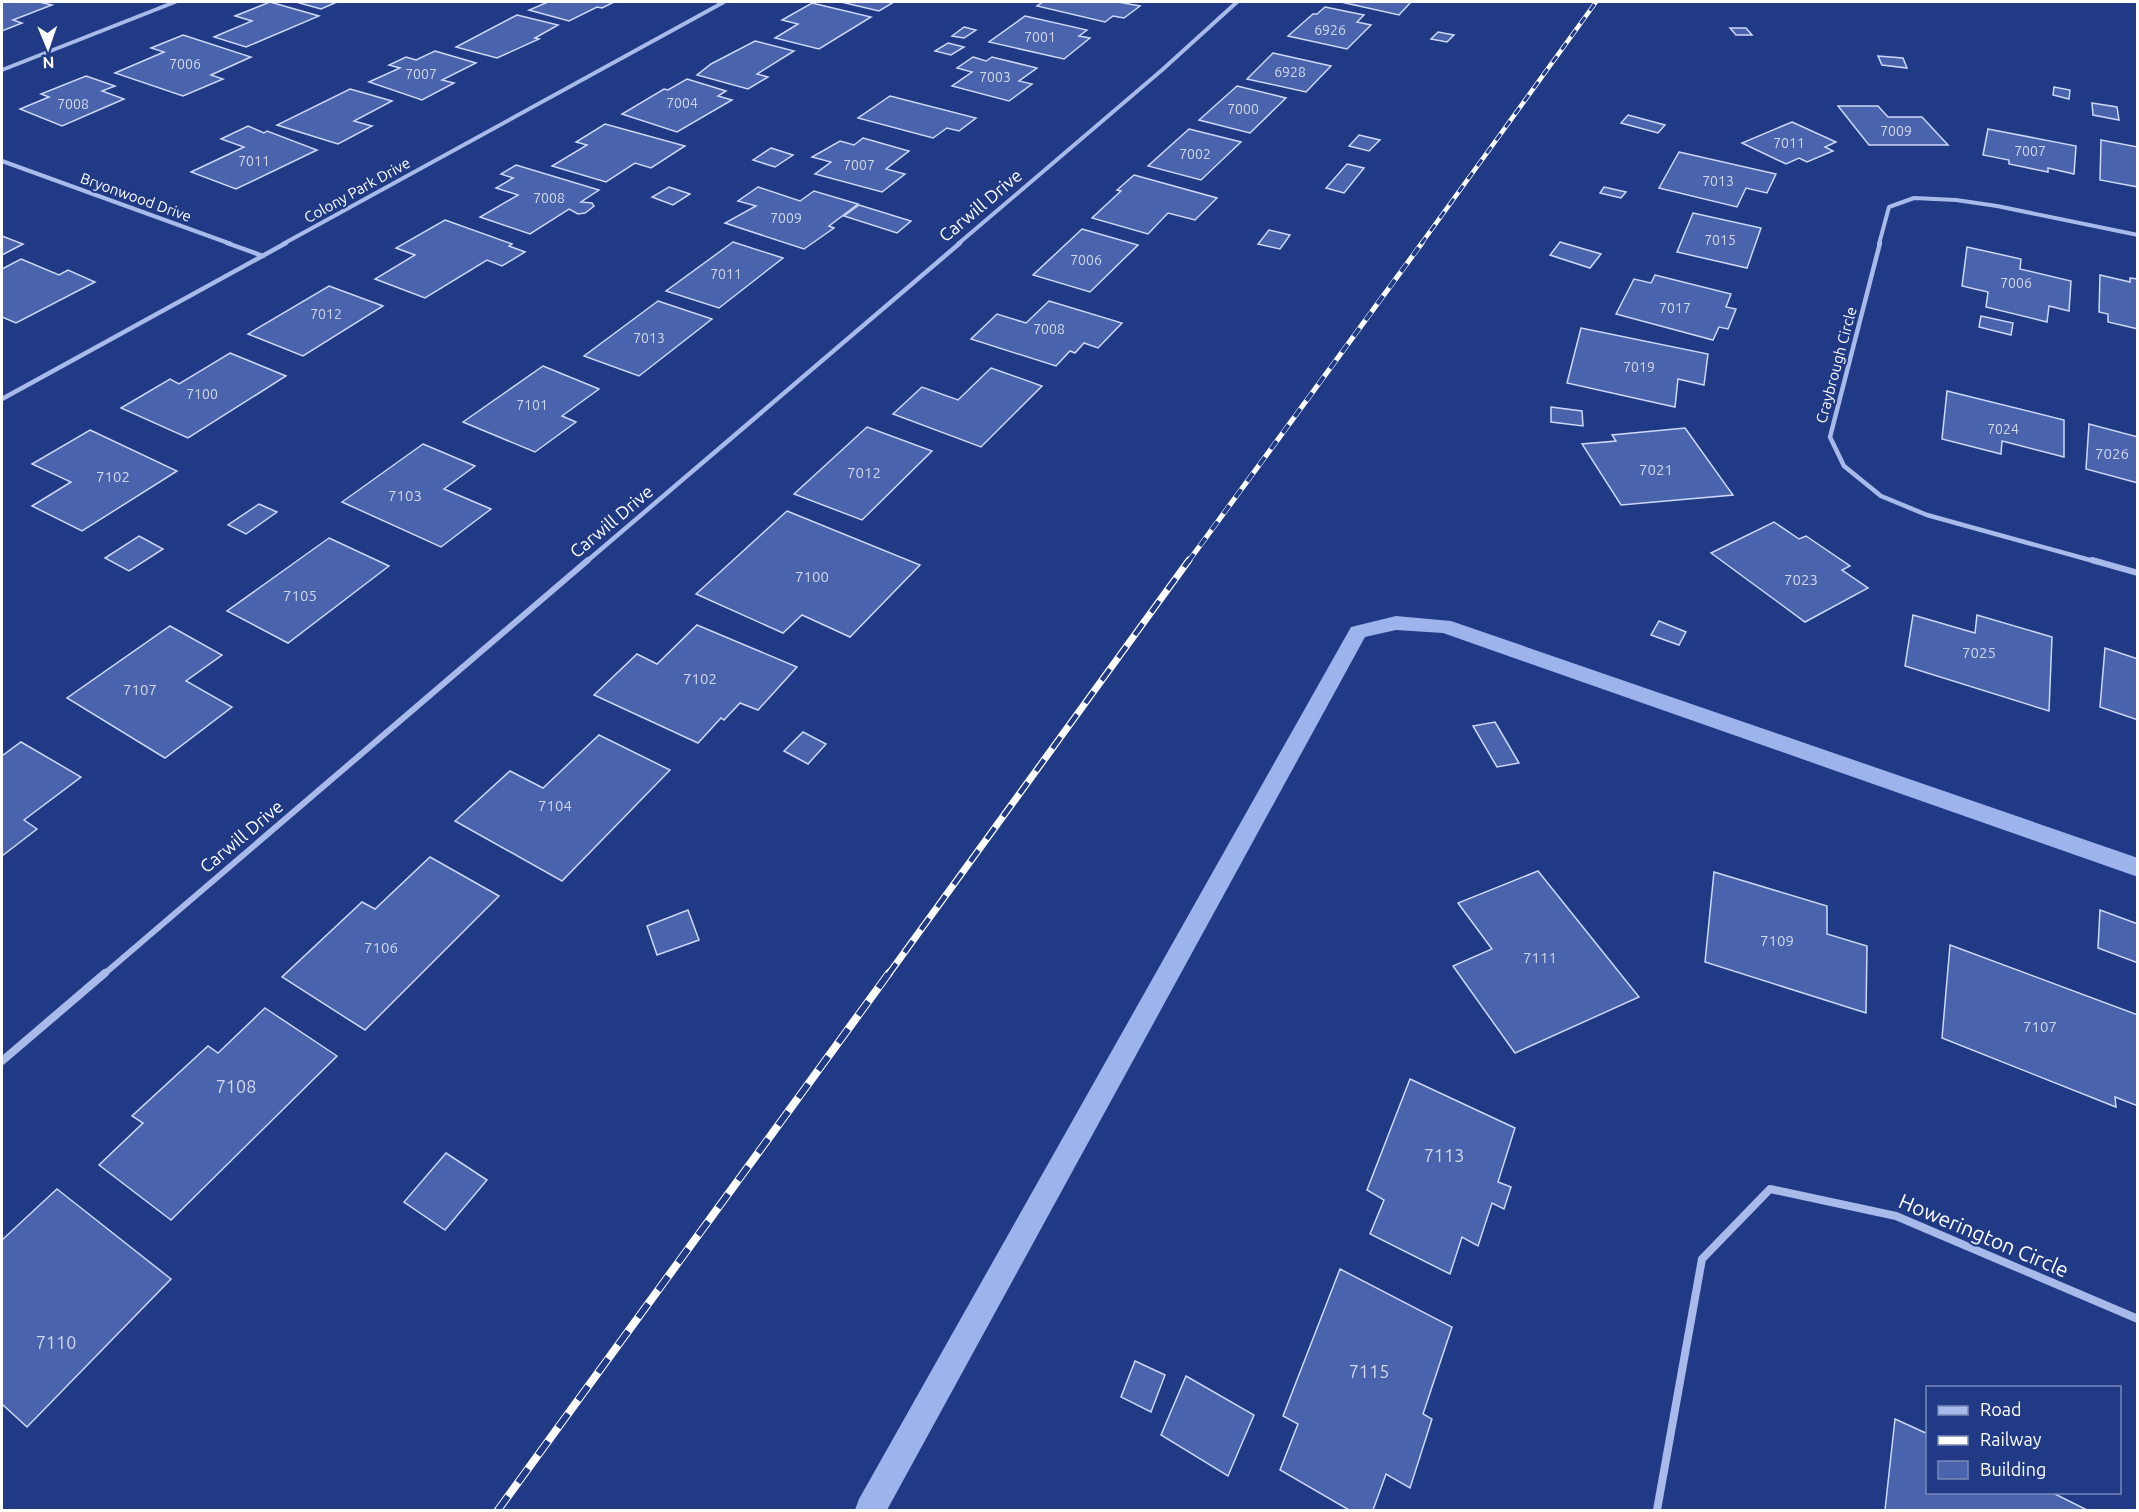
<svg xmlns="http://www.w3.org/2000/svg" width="2139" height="1512" font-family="Ubuntu,sans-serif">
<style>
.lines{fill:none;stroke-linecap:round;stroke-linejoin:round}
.stream{fill:#9cb3eb;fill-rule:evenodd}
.building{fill:#4963ad;stroke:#cdd8f7;stroke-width:1.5}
.minor-far3{stroke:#a8bae9;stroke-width:4}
.minor-far2{stroke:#a8bae9;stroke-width:4.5}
.minor-far1{stroke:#a8bae9;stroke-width:6}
.minor{stroke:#a8bae9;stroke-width:8}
.rail-far3-casing{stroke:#fff;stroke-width:4.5}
.rail-far2-casing{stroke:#fff;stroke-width:5}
.rail-far1-casing{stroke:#fff;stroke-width:7}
.rail-casing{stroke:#fff;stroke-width:8}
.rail-far3{stroke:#203a85;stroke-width:3;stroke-dasharray:8;stroke-linecap:butt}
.rail-far2{stroke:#203a85;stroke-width:4;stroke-dasharray:10;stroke-linecap:butt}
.rail-far1{stroke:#203a85;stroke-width:4.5;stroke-dasharray:14;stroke-linecap:butt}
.rail{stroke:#203a85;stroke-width:6;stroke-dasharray:17;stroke-linecap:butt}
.labels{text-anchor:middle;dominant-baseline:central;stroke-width:4.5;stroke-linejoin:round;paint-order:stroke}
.far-number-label{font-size:14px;fill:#d2d8ea}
.far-street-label{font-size:15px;fill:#fff;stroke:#203a85}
.number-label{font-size:15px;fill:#d2d8ea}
.street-label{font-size:18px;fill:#fff;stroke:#203a85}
.near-number-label{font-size:18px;fill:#d2d8ea}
.near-street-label{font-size:21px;fill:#fff;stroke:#203a85}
</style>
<rect width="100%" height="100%" fill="#203a85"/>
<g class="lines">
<polygon class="stream" points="1396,616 1451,621 2138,858 2138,877 1443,633 1396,630 1365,637 887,1510 855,1510 859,1499 1351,627"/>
</g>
<g class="building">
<polygon points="2,2 39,2 52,5 13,20 22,23 2,31"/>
<polygon points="270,2 319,16 246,47 214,37 252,21 235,16"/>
<polygon points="296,2 337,2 321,9"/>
<polygon points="548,2 614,2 602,8 597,7 569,21 529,10"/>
<polygon points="841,2 894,2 879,11"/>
<polygon points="1043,2 1118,2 1140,6 1124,18 1113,16 1105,22 1037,6"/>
<polygon points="1341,2 1411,2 1399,15"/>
<polygon points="812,3 871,17 819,49 775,38 798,24 782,20"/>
<polygon points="1325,7 1364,15 1357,22 1371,25 1347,49 1288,36 1313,14 1317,14"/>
<polygon points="517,15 558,25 535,38 539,39 497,58 456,47"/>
<polygon points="1025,16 1087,30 1079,36 1090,38 1064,59 989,42"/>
<polygon points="964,27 976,30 964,38 952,36"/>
<polygon points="1730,28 1746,28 1752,35 1736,35"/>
<polygon points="1438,32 1454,35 1447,42 1431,39"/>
<polygon points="183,35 251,57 211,75 223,79 183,96 115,73 164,52 151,48"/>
<polygon points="755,41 794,51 757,74 768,77 748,89 697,75 711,64"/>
<polygon points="948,43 964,47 951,55 935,51"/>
<polygon points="435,51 476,63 442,80 454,83 422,100 369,82 400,68 389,65 406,57 416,60"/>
<polygon points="1273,53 1331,66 1306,92 1247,79"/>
<polygon points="1878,56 1903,58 1907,68 1882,65"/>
<polygon points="973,57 986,61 992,57 1037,68 1019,81 1032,84 1009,101 952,86 972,72 957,68"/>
<polygon points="86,76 115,86 102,91 124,99 62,126 20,109 49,97 41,94"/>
<polygon points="687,79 726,91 718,96 732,100 677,132 622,114 664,89 668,90"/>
<polygon points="1237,86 1286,98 1250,133 1199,120"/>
<polygon points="2054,87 2070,90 2069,99 2053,95"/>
<polygon points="350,89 392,101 354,121 372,126 338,144 277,125"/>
<polygon points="890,96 976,118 959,131 947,128 933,138 858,118"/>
<polygon points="2092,103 2117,107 2119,120 2093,115"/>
<polygon points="1838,106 1878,106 1888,117 1922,117 1948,145 1869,145"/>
<polygon points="1628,115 1665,125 1658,133 1621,123"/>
<polygon points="1792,122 1836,142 1825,147 1833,151 1807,162 1799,158 1786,164 1742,143"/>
<polygon points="605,124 685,146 651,168 635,163 606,182 552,166 587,145 576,142"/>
<polygon points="248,126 264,133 267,131 317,150 236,189 191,172 244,147 221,139"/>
<polygon points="1189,129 1241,142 1201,180 1148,166"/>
<polygon points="1988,129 2076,146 2074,174 2048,168 2048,172 2009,164 2009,160 1983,155"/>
<polygon points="1359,135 1380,140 1369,151 1349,146"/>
<polygon points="863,138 909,151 886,169 905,174 882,192 815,174 831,162 812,157 840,141 854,145"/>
<polygon points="2101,140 2138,147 2138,187 2100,180"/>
<polygon points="771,148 793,155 775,167 753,160"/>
<polygon points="1679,152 1776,174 1767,193 1746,188 1737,207 1659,188"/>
<polygon points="1347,164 1364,168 1344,193 1326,188"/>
<polygon points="516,165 599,190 581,202 592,203 594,206 585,213 578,214 569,209 530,234 480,217 518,195 496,188 513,178 501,174"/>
<polygon points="1134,175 1217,198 1195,220 1168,213 1148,234 1092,218 1121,191 1117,190"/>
<polygon points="669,187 690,194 673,205 652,197"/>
<polygon points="758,187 800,201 814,191 858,204 829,226 834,228 804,249 725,223 756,206 738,201"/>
<polygon points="1604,187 1626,192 1621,198 1600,193"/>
<polygon points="859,205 911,221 897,233 844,216"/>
<polygon points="1693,213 1761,228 1747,268 1677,252"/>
<polygon points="445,220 512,244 509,246 525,252 502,266 487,260 425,298 375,279 415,255 396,248"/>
<polygon points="1082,229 1138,245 1090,292 1033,275"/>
<polygon points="1269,230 1290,235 1280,249 1258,244"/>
<polygon points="2,236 23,244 2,255"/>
<polygon points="733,242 783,258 719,308 666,291"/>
<polygon points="1560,242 1601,254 1590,268 1550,255"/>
<polygon points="1967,247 2021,259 2020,269 2071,281 2069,311 2049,306 2047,322 1986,307 1988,292 1962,286"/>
<polygon points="21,259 59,275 68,270 95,282 16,323 2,317 2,269"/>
<polygon points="1655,275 1731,294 1726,307 1736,309 1728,329 1719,327 1713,340 1616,314 1634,279 1651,283"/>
<polygon points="2100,275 2130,282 2130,278 2138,279 2138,329 2108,322 2108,314 2099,312"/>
<polygon points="329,286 383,306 303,356 248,334"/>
<polygon points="658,301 712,319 639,376 584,356"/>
<polygon points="1049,301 1122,323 1098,348 1084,343 1075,353 1070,351 1056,366 971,339 997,314 1026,323"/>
<polygon points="1981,316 2013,323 2011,335 1979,327"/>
<polygon points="1581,328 1708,354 1704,385 1678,379 1675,407 1567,383"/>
<polygon points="230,353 286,376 188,438 121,408 170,379 179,384"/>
<polygon points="543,366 599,389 562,416 576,422 535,452 463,422"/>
<polygon points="991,368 1042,386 981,447 893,414 922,387 958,400"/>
<polygon points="1947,391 2064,420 2064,457 2002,441 2001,454 1942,439"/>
<polygon points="1551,407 1582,411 1583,426 1551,422"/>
<polygon points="2089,424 2138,437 2138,483 2086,469"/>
<polygon points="867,427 932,451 862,520 794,494"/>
<polygon points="1685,428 1733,495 1621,505 1582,444 1616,441 1612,435"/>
<polygon points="90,430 177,471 82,531 32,506 71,482 32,464"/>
<polygon points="423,444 475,466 444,489 491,509 441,547 342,502"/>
<polygon points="259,504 277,512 246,534 228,525"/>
<polygon points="787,511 920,565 850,637 802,615 783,633 696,594"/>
<polygon points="1774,522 1799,539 1806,536 1850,566 1842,570 1868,588 1805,622 1711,553"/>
<polygon points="139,536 163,549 129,571 105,558"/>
<polygon points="329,538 389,566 288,643 227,611"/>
<polygon points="1913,615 1975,633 1977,615 2052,637 2049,711 1905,666"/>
<polygon points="1659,621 1686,632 1679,645 1651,635"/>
<polygon points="697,625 797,667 758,710 740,703 724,720 721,718 698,743 594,695 637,654 657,664"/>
<polygon points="170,626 222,655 186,681 232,707 165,758 67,698"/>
<polygon points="2105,648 2138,659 2138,720 2100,707"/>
<polygon points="1495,722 1519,763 1497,767 1473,726"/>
<polygon points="803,732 826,744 808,764 784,751"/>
<polygon points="599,735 670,770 562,881 455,821 510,771 543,788"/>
<polygon points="21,742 81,777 24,820 37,829 2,856 2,756"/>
<polygon points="430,857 499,896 365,1030 282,977 362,902 375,909"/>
<polygon points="1538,871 1639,997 1515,1053 1453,966 1492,949 1458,903"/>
<polygon points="1714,872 1827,906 1827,934 1867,946 1866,1013 1705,962"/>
<polygon points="688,910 699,940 657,955 647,926"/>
<polygon points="2100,910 2138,924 2138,963 2098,948"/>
<polygon points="1950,945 2138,1015 2138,1106 2115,1097 2116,1107 1942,1038"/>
<polygon points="265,1008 337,1056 171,1220 99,1165 143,1123 132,1116 208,1046 218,1053"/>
<polygon points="1410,1079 1515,1128 1498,1182 1511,1187 1504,1209 1492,1203 1478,1246 1462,1237 1450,1274 1370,1234 1384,1200 1367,1190"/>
<polygon points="446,1153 487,1180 445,1230 404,1202"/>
<polygon points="57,1189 171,1279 27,1427 3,1405 2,1407 2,1240"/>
<polygon points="1340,1269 1452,1327 1423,1414 1432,1419 1410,1488 1386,1474 1373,1510 1349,1510 1280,1470 1298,1424 1283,1416"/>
<polygon points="1135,1361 1165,1375 1151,1412 1121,1397"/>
<polygon points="1186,1376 1254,1415 1228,1476 1161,1435"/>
<polygon points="1895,1419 1928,1434 1928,1492 2051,1492 2087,1510 1885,1510"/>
</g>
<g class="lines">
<g class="minor-far3">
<polyline points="2,70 175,2"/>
<polyline points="2,161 231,244"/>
<polyline points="283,244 724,2"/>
<polyline points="958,244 1162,70 1237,2"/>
<polyline points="1879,244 1889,207 1914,198 1956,200 1997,206 2138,235"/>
</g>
<g class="minor-far2">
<polyline points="227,243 263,256"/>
<polyline points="1880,243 1830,437 1844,466 1881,496 1927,515 2097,562"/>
<polyline points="2,399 286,243"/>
<polyline points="586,562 960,243"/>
</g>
<g class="minor-far1">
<polyline points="2092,560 2138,573"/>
<polyline points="103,975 588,560"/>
</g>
<g class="minor">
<polyline points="2,1061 105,973"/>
<polyline points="1657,1510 1702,1259 1770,1189 1896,1216 2138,1319"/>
</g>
<g class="rail-far3-casing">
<polyline id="rail-far3" points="1421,244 1596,2"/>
</g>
<g class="rail-far2-casing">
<polyline id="rail-far2" points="1188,562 1422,243"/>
</g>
<g class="rail-far1-casing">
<polyline id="rail-far1" points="888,975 1189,560"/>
</g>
<g class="rail-casing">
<polyline id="rail" points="498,1510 889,973"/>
</g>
<use href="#rail-far3" class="rail-far3"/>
<use href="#rail-far2" class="rail-far2"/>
<use href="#rail-far1" class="rail-far1"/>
<use href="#rail" class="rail"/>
</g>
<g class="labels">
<g class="far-number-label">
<text x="1330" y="30">6926</text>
<text x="1040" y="37">7001</text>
<text x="185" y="64">7006</text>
<text x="1290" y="72">6928</text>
<text x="421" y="74">7007</text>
<text x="995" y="77">7003</text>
<text x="682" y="103">7004</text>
<text x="73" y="104">7008</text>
<text x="1243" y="109">7000</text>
<text x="1896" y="131">7009</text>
<text x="1789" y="143">7011</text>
<text x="2030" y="151">7007</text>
<text x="1195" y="154">7002</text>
<text x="254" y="161">7011</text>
<text x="859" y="165">7007</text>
<text x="1718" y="181">7013</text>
<text x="549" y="198">7008</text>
<text x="786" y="218">7009</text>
<text x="1720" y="240">7015</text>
<text x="1086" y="260">7006</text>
<text x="726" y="274">7011</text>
<text x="2016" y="283">7006</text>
<text x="1675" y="308">7017</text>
<text x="326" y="314">7012</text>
<text x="1049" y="329">7008</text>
<text x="649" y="338">7013</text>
<text x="1639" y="367">7019</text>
<text x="202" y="394">7100</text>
<text x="532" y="405">7101</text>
<text x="2003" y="429">7024</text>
</g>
<g class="far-street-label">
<text transform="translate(357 190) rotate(-29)">Colony Park Drive</text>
<text transform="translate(136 197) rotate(20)">Bryonwood Drive</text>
<text transform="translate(1836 365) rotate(-75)">Craybrough Circle</text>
</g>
<g class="number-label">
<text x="2112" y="453">7026</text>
<text x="1656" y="469">7021</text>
<text x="864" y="472">7012</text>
<text x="113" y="476">7102</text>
<text x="405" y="495">7103</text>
<text x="812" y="576">7100</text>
<text x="1801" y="579">7023</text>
<text x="300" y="595">7105</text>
<text x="1979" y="652">7025</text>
<text x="700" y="678">7102</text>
<text x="140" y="689">7107</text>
<text x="555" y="805">7104</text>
<text x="1777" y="940">7109</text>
<text x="381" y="947">7106</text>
<text x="1540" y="957">7111</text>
<text x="2040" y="1026">7107</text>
</g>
<g class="street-label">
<text transform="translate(980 205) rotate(-40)">Carwill Drive</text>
<text transform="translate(611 521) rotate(-40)">Carwill Drive</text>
<text transform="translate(241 836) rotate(-40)">Carwill Drive</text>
</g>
<g class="near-number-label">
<text x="236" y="1086">7108</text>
<text x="1444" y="1155">7113</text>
<text x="56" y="1342">7110</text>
<text x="1369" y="1371">7115</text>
</g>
<g class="near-street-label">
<text transform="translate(1984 1235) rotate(23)">Howerington Circle</text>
</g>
</g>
<rect width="2139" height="1512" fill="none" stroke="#ffffff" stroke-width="6"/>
<rect x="1926" y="1386" width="195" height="108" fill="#203a85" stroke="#7989b6" stroke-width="1.5"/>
<rect x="1938" y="1406" width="30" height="9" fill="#a8bae9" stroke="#7989b6" stroke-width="1.5"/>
<text x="1980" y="1416" font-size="18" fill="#ffffff">Road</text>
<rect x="1938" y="1436" width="30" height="9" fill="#ffffff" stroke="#7989b6" stroke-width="1.5"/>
<text x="1980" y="1446" font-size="18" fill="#ffffff">Railway</text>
<rect x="1938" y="1461" width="30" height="18" fill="#4963ad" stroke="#7989b6" stroke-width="1.5"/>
<text x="1980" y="1476" font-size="18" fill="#ffffff">Building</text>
<g transform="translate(48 48) rotate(178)" stroke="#203a85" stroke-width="4.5" paint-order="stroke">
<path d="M0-4.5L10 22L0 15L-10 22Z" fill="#ffffff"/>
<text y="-9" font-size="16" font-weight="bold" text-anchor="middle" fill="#ffffff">N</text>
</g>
</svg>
